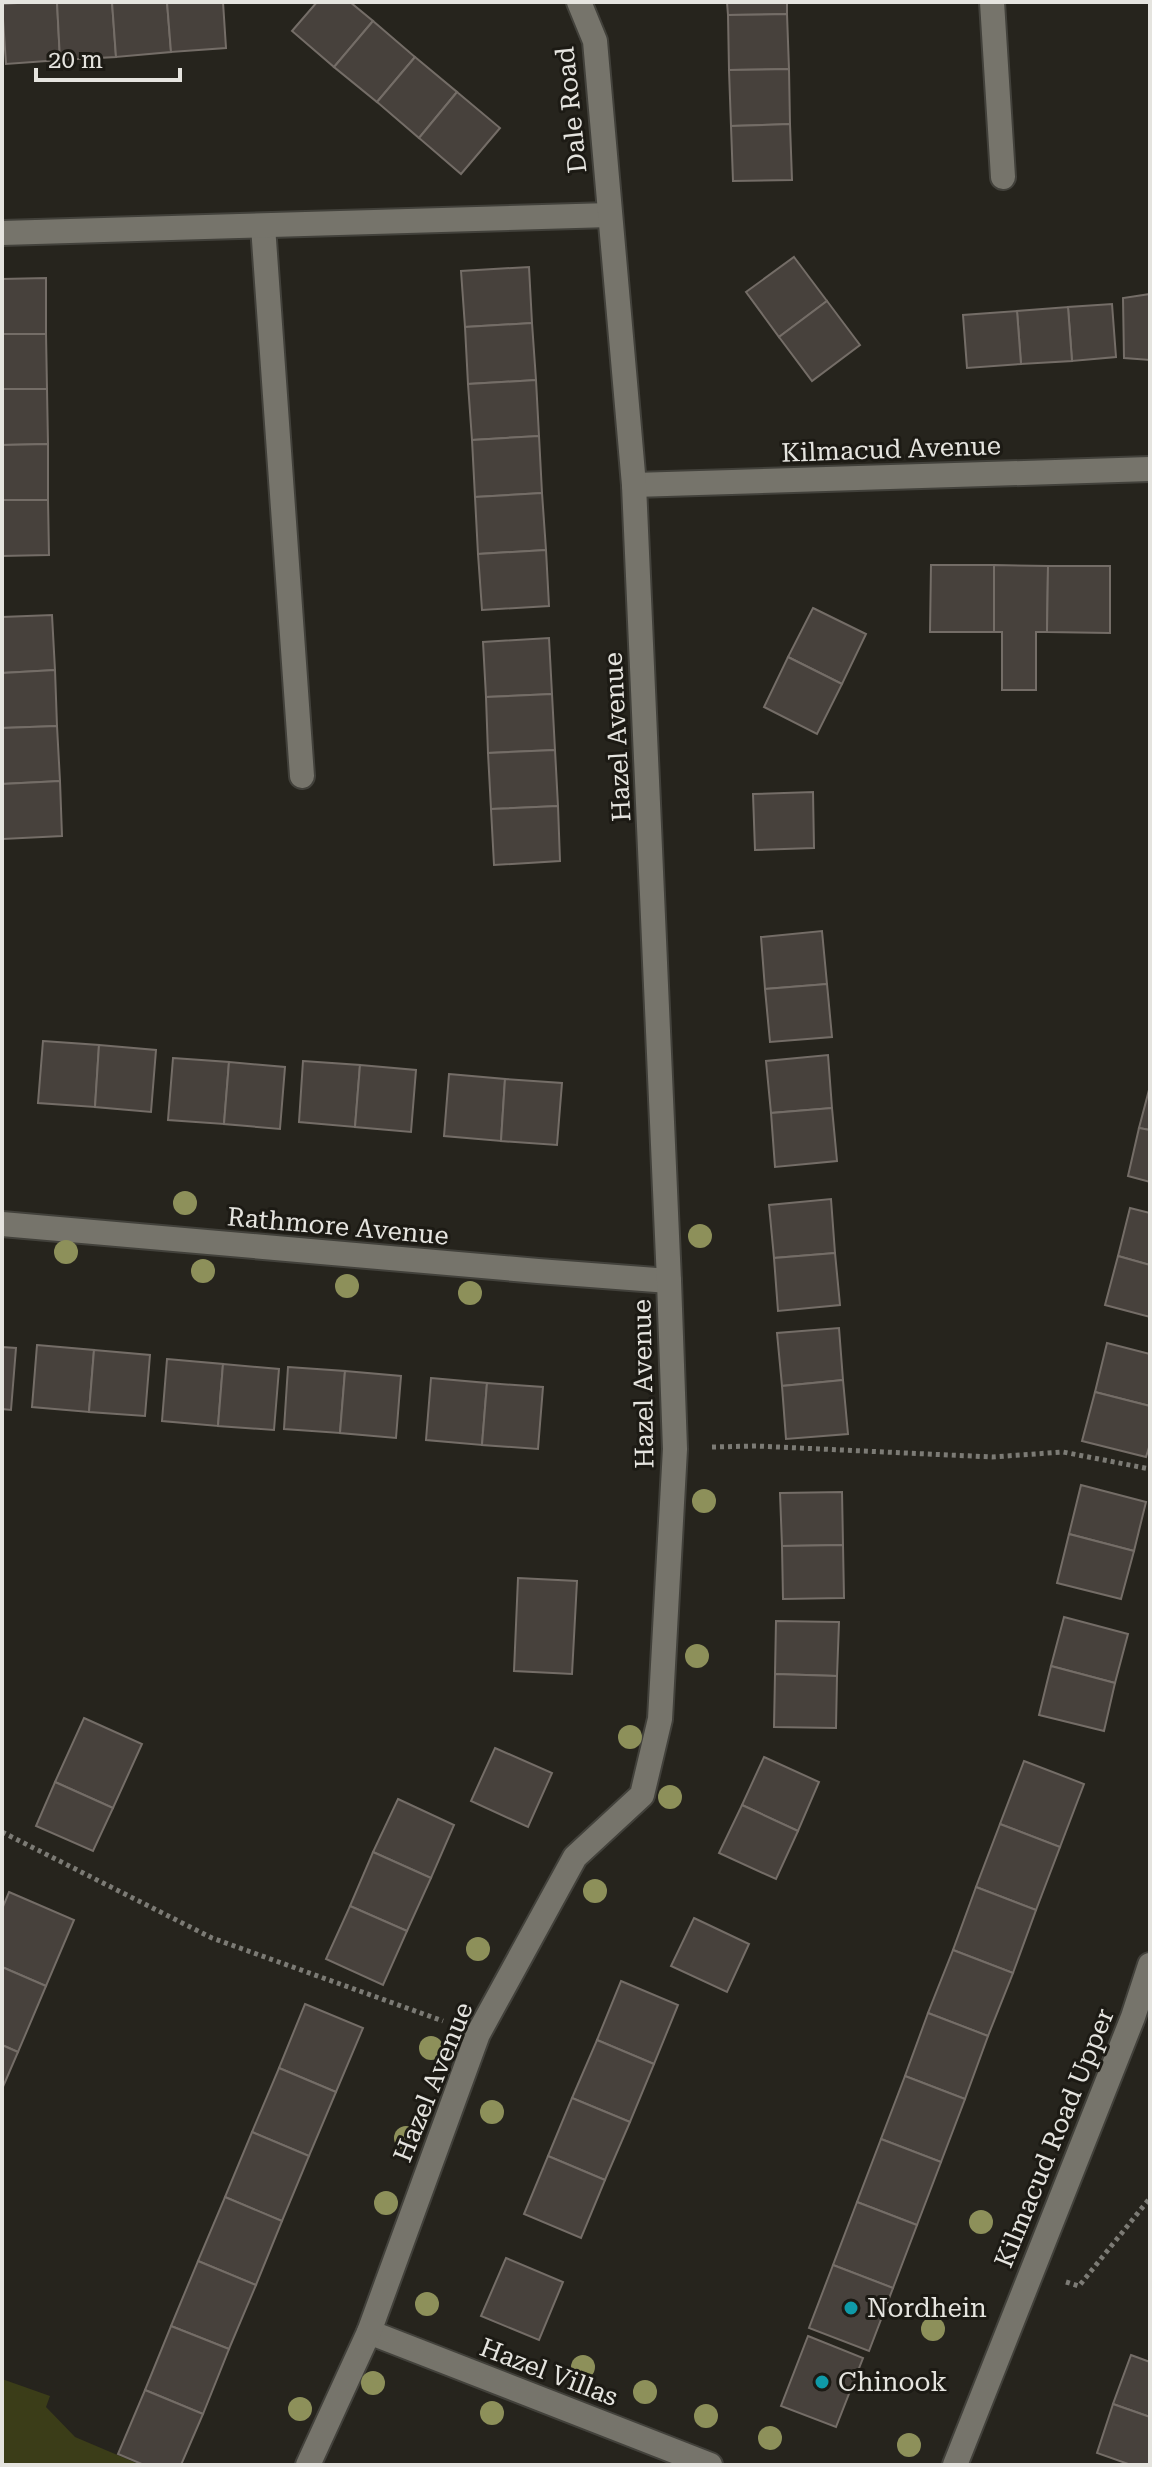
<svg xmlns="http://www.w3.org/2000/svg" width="1152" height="2467" font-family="'Roboto Serif',serif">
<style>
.green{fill:#3b3d18}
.building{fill:#47413c;stroke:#746d67;stroke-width:2}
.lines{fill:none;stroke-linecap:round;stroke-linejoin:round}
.lane-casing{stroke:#42413b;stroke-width:28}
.street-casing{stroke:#42413b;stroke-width:28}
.secondary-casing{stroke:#42413b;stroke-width:28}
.path{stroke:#7c7b75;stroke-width:5;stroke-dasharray:4 4;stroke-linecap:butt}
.lane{stroke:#76746b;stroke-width:24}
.street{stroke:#76746b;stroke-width:24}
.secondary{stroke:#76746b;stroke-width:24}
.tree{fill:#8d905a}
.culture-dot{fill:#0f9aa8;stroke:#1c1a14;stroke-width:3}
.labels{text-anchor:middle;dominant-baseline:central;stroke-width:6;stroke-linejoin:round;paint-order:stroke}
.street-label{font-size:26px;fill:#e5e4df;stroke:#1c1a14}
.poi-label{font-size:26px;fill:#e5e4df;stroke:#1c1a14;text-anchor:start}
</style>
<rect width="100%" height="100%" fill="#26241d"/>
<polygon class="green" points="2,2379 50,2396 46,2407 75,2437 141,2465 2,2465"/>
<g class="building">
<polygon points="33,2 57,2 60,60 6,64 2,4"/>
<polygon points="57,2 112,2 116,57 60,60"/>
<polygon points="112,2 167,2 171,52 116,57"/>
<polygon points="167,2 223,2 226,48 171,52"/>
<polygon points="317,2 350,2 373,21 334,67 292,31"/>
<polygon points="727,2 787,2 787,14 728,15"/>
<polygon points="787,14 789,69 729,70 728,15"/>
<polygon points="373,21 415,57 377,102 334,67"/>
<polygon points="415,57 457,92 419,138 377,102"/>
<polygon points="789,69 790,124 731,126 729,70"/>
<polygon points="457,92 500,128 461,174 419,138"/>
<polygon points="790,124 792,180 733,181 731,126"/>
<polygon points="794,257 827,301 779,337 746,292"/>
<polygon points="529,267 532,323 465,327 461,271"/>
<polygon points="46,278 46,334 2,334 2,279"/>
<polygon points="1150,294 1150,360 1124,358 1123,298"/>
<polygon points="827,301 860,345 812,381 779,337"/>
<polygon points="1112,304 1116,357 1072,361 1068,307"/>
<polygon points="1068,307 1072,361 1021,364 1017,311"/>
<polygon points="1017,311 1021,364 967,368 963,315"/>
<polygon points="532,323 536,380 468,384 465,327"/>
<polygon points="2,334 46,334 47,389 2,389"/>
<polygon points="536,380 539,436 472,440 468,384"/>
<polygon points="2,389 47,389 48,444 2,445"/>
<polygon points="539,436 542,493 475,497 472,440"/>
<polygon points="48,444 48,500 2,500 2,445"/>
<polygon points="542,493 546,550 478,554 475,497"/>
<polygon points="2,500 48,500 49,555 2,556"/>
<polygon points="546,550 549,606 482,610 478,554"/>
<polygon points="931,565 994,565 994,632 930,632"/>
<polygon points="994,565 1048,566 1047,632 1036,632 1036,690 1002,690 1002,632 994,632"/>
<polygon points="1048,566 1110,566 1110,633 1047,632"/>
<polygon points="813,608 866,634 842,684 788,657"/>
<polygon points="52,615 55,670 2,673 2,617"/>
<polygon points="549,638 552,694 486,697 483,642"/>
<polygon points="788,657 842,684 817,734 764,707"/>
<polygon points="55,670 57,726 2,728 2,673"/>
<polygon points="552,694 555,750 488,753 486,697"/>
<polygon points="57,726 60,781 2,784 2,728"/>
<polygon points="555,750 558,806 491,809 488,753"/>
<polygon points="60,781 62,836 3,839 2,784"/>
<polygon points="813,792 814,848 755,850 753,794"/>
<polygon points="558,806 560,861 494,865 491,809"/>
<polygon points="822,931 827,984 765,989 761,937"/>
<polygon points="827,984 832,1037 770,1042 765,989"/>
<polygon points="43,1041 99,1045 95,1107 38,1103"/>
<polygon points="99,1045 156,1050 151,1112 95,1107"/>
<polygon points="828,1055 832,1108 771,1113 766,1061"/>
<polygon points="173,1058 229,1062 224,1124 168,1120"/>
<polygon points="303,1061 360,1065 355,1127 299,1122"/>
<polygon points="229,1062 285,1067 280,1129 224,1124"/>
<polygon points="360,1065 416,1070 411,1132 355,1127"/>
<polygon points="449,1074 505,1079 501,1141 444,1136"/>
<polygon points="505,1079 562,1083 557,1145 501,1141"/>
<polygon points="1150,1086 1150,1130 1139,1128"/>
<polygon points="832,1108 837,1161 775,1167 771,1113"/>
<polygon points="1139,1128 1150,1130 1150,1182 1128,1176"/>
<polygon points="831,1199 835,1253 774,1258 769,1205"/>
<polygon points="1130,1208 1150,1213 1150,1265 1118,1256"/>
<polygon points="835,1253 840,1305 778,1311 774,1258"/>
<polygon points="1118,1256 1150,1265 1150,1317 1105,1305"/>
<polygon points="839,1328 843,1380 782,1386 777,1333"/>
<polygon points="1107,1343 1150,1354 1150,1406 1095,1392"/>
<polygon points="37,1345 94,1350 89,1412 32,1407"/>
<polygon points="2,1347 16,1348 11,1410 2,1409"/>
<polygon points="94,1350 150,1355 145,1416 89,1412"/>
<polygon points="167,1359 223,1364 218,1426 162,1421"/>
<polygon points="223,1364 279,1369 274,1430 218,1426"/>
<polygon points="288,1367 345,1371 340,1433 284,1429"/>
<polygon points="345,1371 401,1376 396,1438 340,1433"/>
<polygon points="431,1378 487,1383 482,1445 426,1440"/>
<polygon points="843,1380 848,1434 786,1439 782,1386"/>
<polygon points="487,1383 543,1387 538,1449 482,1445"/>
<polygon points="1095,1392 1150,1406 1150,1444 1146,1457 1082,1441"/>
<polygon points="1081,1485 1146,1502 1134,1551 1069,1534"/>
<polygon points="842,1492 843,1545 782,1546 780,1493"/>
<polygon points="1069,1534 1134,1551 1121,1599 1057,1583"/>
<polygon points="843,1545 844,1598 783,1599 782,1546"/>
<polygon points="518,1578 577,1581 572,1674 514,1671"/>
<polygon points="1064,1617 1128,1634 1115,1683 1051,1666"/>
<polygon points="776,1621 839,1622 837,1676 775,1674"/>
<polygon points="1051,1666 1115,1683 1104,1731 1039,1715"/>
<polygon points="775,1674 837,1676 836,1728 774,1727"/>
<polygon points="84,1718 142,1744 113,1808 55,1782"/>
<polygon points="495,1748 552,1773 528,1827 471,1801"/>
<polygon points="764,1757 819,1782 798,1831 742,1805"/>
<polygon points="1024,1761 1084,1784 1060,1847 1000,1824"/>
<polygon points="55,1782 113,1808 93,1851 36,1826"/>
<polygon points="398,1799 454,1825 431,1878 373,1852"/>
<polygon points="742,1805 798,1831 776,1879 719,1853"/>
<polygon points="1000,1824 1060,1847 1036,1910 976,1887"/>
<polygon points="373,1852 431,1878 407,1931 350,1906"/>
<polygon points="976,1887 1036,1910 1013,1973 953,1950"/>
<polygon points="9,1892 74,1920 46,1986 2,1967 2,1909"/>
<polygon points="350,1906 407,1931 383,1985 326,1959"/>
<polygon points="694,1918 749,1944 727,1992 671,1966"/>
<polygon points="953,1950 1013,1973 988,2036 928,2013"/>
<polygon points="2,1967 46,1986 18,2052 2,2045"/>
<polygon points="621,1981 678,2005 654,2064 597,2040"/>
<polygon points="305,2004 363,2028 336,2092 279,2068"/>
<polygon points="928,2013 988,2036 965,2099 905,2076"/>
<polygon points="597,2040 654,2064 630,2122 572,2098"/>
<polygon points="2,2045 18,2052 2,2089"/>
<polygon points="279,2068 336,2092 309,2156 252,2132"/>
<polygon points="905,2076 965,2099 941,2162 881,2139"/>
<polygon points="572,2098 630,2122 605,2180 548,2156"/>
<polygon points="252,2132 309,2156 282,2221 225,2197"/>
<polygon points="881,2139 941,2162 917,2225 857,2202"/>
<polygon points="548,2156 605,2180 581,2238 524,2214"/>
<polygon points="225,2197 282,2221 256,2285 198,2261"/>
<polygon points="857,2202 917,2225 893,2288 833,2265"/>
<polygon points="506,2258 563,2282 539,2340 481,2316"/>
<polygon points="198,2261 256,2285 229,2349 171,2326"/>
<polygon points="833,2265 893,2288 869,2351 809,2328"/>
<polygon points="171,2326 229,2349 203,2414 145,2390"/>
<polygon points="808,2336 863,2358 836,2427 781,2406"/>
<polygon points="1131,2355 1150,2362 1150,2417 1113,2404"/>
<polygon points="145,2390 203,2414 181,2465 144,2465 118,2454"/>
<polygon points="1113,2404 1150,2417 1150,2465 1131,2465 1097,2453"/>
</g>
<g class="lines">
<g class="lane-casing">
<g id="lane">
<polyline points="992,2 1003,177"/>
<polyline points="263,226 302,776"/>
<polyline points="2,233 610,215"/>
</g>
</g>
<g class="street-casing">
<g id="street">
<polyline points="634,485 1150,469"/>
<polyline points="2,1224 538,1271 669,1281"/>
<polyline points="369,2332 710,2465"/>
<polyline points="308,2465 369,2332 478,2034 575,1857 642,1795 660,1719 675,1449 669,1281 634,485 595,41 579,2"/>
</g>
</g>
<g class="secondary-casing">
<polyline id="secondary" points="955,2465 1133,2017 1150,1965"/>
</g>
<g class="path">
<polyline points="712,1447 756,1446 992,1457 1063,1452 1150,1469"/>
<polyline points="2,1832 212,1938 443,2021"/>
<polyline points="1066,2282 1079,2286 1150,2198"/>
</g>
<use href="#lane" class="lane"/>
<use href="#street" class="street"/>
<use href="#secondary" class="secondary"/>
</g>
<g class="tree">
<circle cx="185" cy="1203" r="12"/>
<circle cx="700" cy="1236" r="12"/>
<circle cx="66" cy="1252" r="12"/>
<circle cx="203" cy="1271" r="12"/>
<circle cx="347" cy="1286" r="12"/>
<circle cx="470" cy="1293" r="12"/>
<circle cx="704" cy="1501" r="12"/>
<circle cx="697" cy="1656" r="12"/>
<circle cx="630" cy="1737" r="12"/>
<circle cx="670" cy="1797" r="12"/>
<circle cx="595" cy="1891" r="12"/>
<circle cx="478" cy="1949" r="12"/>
<circle cx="431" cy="2048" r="12"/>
<circle cx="492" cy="2112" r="12"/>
<circle cx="406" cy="2138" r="12"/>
<circle cx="386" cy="2203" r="12"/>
<circle cx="981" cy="2222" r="12"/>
<circle cx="427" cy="2304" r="12"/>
<circle cx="933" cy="2329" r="12"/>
<circle cx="583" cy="2367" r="12"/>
<circle cx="373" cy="2383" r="12"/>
<circle cx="645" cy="2392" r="12"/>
<circle cx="300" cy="2409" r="12"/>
<circle cx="492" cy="2413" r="12"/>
<circle cx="706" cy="2416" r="12"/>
<circle cx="770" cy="2438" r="12"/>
<circle cx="909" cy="2445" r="12"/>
</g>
<g class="culture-dot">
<circle cx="851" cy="2308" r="8"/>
<circle cx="822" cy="2382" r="8"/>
</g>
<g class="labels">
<g class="street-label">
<text transform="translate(571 110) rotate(-96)">Dale Road</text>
<text transform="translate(891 449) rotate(-2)">Kilmacud Avenue</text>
<text transform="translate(617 737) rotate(-93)">Hazel Avenue</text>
<text transform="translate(338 1226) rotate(5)">Rathmore Avenue</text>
<text transform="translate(643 1384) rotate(-91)">Hazel Avenue</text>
<text transform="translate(433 2082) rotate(-68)">Hazel Avenue</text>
<text transform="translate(1054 2138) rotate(-68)">Kilmacud Road Upper</text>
<text transform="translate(549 2372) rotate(21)">Hazel Villas</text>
</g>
<g class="poi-label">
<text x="867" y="2308">Nordhein</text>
<text x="838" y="2382">Chinook</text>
</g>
</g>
<rect width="1152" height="2467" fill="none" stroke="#e5e4df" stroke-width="8"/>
<path d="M36 68v12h144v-12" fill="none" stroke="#e5e4df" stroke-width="4"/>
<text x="48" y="68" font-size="24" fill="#e5e4df" stroke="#1c1a14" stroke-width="6" paint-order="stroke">20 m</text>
</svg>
